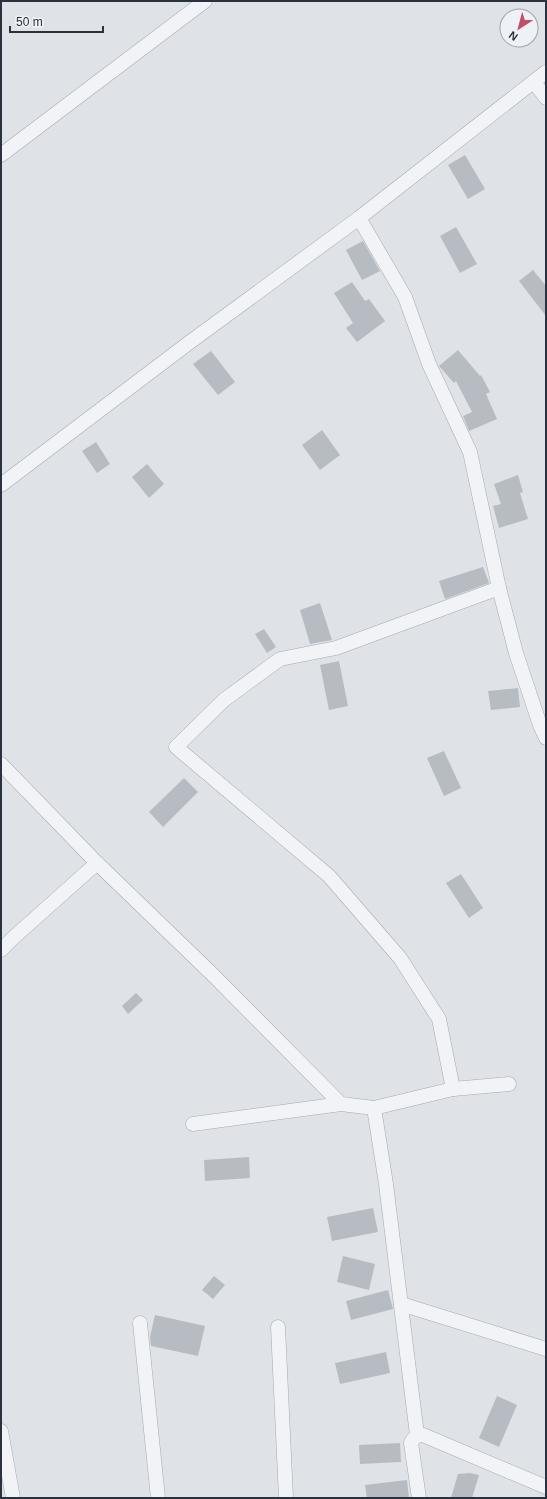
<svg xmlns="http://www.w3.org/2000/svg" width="547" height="1499" font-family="Arial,sans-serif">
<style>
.building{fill:#b7bcc3}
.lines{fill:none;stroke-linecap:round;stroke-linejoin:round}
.minor-casing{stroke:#a5aab1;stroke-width:15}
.minor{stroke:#f1f3f6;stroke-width:14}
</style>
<rect width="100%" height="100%" fill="#dfe3e7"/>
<g class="building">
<polygon points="465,155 485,189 468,199 448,165"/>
<polygon points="456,227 477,264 460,273 440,236"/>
<polygon points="363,241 380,271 362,280 346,250"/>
<polygon points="533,270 546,286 546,316 519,281"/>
<polygon points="352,282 365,301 369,299 385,321 357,342 346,328 353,323 334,293"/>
<polygon points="458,350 480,376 481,375 490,392 486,394 497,419 469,431 463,416 472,412 456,381 454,383 439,366"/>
<polygon points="211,351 235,382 218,395 193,364"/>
<polygon points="322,430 340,455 320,470 302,445"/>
<polygon points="96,442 110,464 97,473 82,451"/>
<polygon points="147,464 164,484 149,498 132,477"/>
<polygon points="518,475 523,492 520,493 528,519 499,528 493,506 501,504 494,484"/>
<polygon points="483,567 489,583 445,599 439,581"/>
<polygon points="320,603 332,640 310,644 300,610"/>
<polygon points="264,629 276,647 267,653 255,634"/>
<polygon points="339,661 348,706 329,710 320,665"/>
<polygon points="518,688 520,707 491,710 488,691"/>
<polygon points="444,751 461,788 444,796 427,758"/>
<polygon points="184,778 198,792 163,827 149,812"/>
<polygon points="461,874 483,908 469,918 446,883"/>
<polygon points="136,993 143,1000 128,1014 122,1006"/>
<polygon points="249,1157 250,1178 205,1181 204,1160"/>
<polygon points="373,1208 378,1232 332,1241 327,1217"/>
<polygon points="343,1256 375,1264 369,1290 337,1282"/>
<polygon points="214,1276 225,1285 213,1299 202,1290"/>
<polygon points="388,1290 393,1309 351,1320 346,1301"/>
<polygon points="155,1315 205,1326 198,1356 151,1346 150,1337"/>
<polygon points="386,1352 390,1373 340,1384 335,1363"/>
<polygon points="497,1396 517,1405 499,1447 479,1438"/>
<polygon points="400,1443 401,1462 360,1464 359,1445"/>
<polygon points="470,1473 479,1475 472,1498 451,1498 458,1474"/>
<polygon points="407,1480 409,1498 367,1498 365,1485"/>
</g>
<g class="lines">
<g class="minor-casing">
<g id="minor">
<polyline points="534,82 546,98"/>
<polyline points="1,155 205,1"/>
<polyline points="359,218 405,297 429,364 470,452 499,588 516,653 540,725 546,738"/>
<polyline points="1,485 190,342 359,218 546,72"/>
<polyline points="1,764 97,863 213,975 341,1104"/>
<polyline points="1,950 13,938 97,863"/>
<polyline points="453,1089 439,1019 400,958 329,876 176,747 224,700 280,659 336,648 499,588"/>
<polyline points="374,1108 386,1184 417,1435"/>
<polyline points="193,1124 341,1104 374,1108 453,1089 509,1084"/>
<polyline points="401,1304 546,1349"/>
<polyline points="140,1323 158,1498"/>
<polyline points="278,1327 286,1498"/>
<polyline points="1,1431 13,1498"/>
<path d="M419 1498 411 1443C414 1437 416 1435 423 1435L546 1487"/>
</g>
</g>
<use href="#minor" class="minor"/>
</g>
<rect width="547" height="1499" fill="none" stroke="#29323d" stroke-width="4"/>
<g transform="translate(519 28) rotate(216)"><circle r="19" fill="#eef1f5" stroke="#9fa5ab"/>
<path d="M0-3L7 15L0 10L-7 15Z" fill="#c14f68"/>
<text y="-6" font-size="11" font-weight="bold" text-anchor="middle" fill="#29323d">N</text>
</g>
<path d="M10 26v6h93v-6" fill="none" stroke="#29323d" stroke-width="2"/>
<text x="16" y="26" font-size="12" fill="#29323d" stroke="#eef1f5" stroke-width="3" paint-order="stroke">50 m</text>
</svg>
